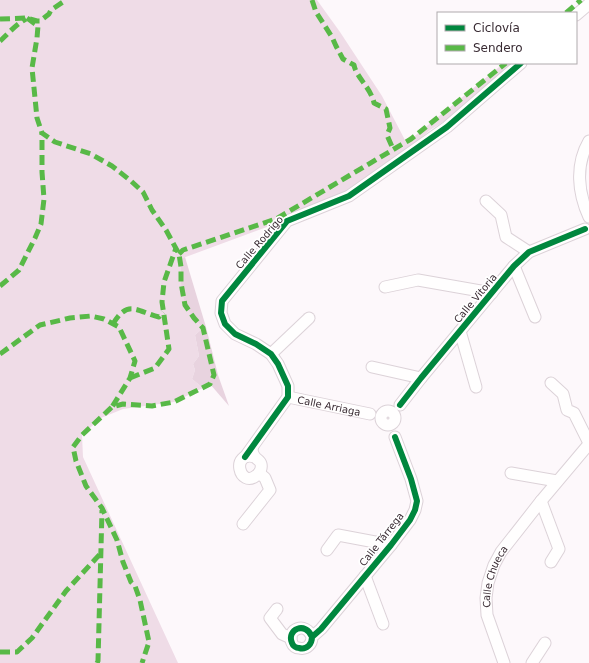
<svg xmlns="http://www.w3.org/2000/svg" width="589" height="663" viewBox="0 0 589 663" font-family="'DejaVu Sans',sans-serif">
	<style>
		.green { fill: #efdce7 }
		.forest { fill: #e8d3df }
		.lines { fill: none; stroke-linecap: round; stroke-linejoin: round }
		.minor-casing { stroke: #dcd2d8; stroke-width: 13 }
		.minor { stroke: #fffefe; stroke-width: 11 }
		.quiet { stroke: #58b947; stroke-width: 5; stroke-dasharray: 10 5; stroke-linecap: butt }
		.cycleway-casing { stroke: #fff; stroke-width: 8 }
		.cycleway { stroke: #00873e; stroke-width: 6 }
		.labels { text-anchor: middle; stroke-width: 3.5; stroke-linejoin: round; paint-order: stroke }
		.street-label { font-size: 10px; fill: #382a32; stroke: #fff }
	</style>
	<rect width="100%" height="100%" fill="#fdf8fb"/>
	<path class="green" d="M0,0H317L340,32L382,96L406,142L411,139L504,63H515L461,111L430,130L404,153L346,193L280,222L183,258L194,318L203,328L195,335L199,356L193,364L195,370L192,379L203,388L174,402L123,409L101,418L82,435L83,457L178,663H0Z"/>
	<path class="forest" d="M185,257L206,327L218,375L229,406L210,384L203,388L192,379L195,370L193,364L199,356L195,335L203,328L194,318L185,305L181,283V267L183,258Z"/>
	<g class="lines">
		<defs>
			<g id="minor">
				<path d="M576,15L589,4"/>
				<path d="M589,141C575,165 578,193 589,217"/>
				<path d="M486,201L501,215L506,237L529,252"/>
				<path d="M514,266L535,317"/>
				<path d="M385,287L418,280L492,293"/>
				<path d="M460,331L476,387"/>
				<path d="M271,354L309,318"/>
				<path d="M372,367L421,378"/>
				<path d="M551,383L563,394L567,410L574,413L589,443"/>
				<path id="s1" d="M288,397L370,414"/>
				<path d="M400,405L421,378L514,266L529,252L585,229"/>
				<circle cx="388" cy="418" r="7"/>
				<path d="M252,448C252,451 253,455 255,457C257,460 260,460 261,464C262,468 260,473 257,475C239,490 230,450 255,457"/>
				<path d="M245,457L288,397V386L278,364L271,354L256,344L235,334L225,324L221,313L222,301L287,221L349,196L447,127L521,63"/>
				<path d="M511,473L557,481"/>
				<path d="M541,501L559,549L551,562"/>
				<path d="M243,524L270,490L265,478L259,473"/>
				<path d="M327,550L338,535L391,545"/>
				<path d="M365,576L383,624"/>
				<path d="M277,609L270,618L282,634L291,638"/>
				<path d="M312,637C306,621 286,629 292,643C293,646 296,648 299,648C307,650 312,644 312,637L321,629L391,545L410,520L415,510L417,501L411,479L395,437"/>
				<path id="s2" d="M504,663L487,615L486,598L488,583L494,565L501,552L541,501L589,444"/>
				<path d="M532,663L545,643"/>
			</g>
		</defs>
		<use href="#minor" class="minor-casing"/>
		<use href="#minor" class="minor"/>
		<g class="quiet">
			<path d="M312,0L316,12L332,37L336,46L343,59L354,65C356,77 371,88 374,103L386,109L390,128L387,135L393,149"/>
			<path d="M566,13L581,0"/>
			<path d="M27,18L38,26L37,38L32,68L37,118L42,133L55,142L91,154L112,166L131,181L143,192L152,210L166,230L179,254L181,267V283L185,305L194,318L203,328L214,375L210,384L174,402L152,406L123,404L112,407L82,435L73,447L76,461L86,486L102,508L117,540L123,562L131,582L135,586L140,600L149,642L142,663"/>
			<path d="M0,19L27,18L37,21H40L49,14L51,10L66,0"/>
			<path d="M0,41C8,34 16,24 26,19"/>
			<path d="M179,254L183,250L276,219L411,139L506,63"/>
			<path d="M0,286L19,270L35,238L41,224L44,199L42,172V133"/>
			<path d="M113,324C128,299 136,311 159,317L163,312"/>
			<path d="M0,354L40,325L70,318L91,316L104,319L119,327L135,361L130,378L112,407"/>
			<path d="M130,378L155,368L169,349L162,302L164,282L176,248"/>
			<path d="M0,652H17L32,638L66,591L101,553"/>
			<path d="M97,663L98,661L102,510"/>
		</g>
		<defs>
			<g id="cycleway">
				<path d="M400,405L421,378L514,266L529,252L585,229"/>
				<path d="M245,457L288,397V386L278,364L271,354L256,344L235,334L225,324L221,313L222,301L287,221L349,196L447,127L521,63"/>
				<path d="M312,637C306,621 286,629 292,643C293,646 296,648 299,648C307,650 312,644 312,637L321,629L391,545L410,520L415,510L417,501L411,479L395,437"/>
			</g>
		</defs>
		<use href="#cycleway" class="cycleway-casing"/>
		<use href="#cycleway" class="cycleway"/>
	</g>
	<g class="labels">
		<g class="street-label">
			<text transform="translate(259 242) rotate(-49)" y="4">Calle Rodrigo</text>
			<text transform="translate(475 298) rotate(-50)" y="4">Calle Vitoria</text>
			<text dy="4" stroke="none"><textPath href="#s1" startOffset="42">Calle Arriaga</textPath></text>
			<text transform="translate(381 539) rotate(-52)" y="4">Calle Tárrega</text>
			<text dy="4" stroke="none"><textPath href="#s2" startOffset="91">Calle Chueca</textPath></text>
		</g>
	</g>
	<rect x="437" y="12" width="140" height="52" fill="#ffffff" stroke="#afaaad"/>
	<rect x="445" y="25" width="20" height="6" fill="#00873e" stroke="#afaaad"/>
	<text x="473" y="32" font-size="12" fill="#382a32">Ciclovía</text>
	<rect x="445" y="45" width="20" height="6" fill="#58b947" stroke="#afaaad"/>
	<text x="473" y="52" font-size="12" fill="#382a32">Sendero</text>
</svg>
